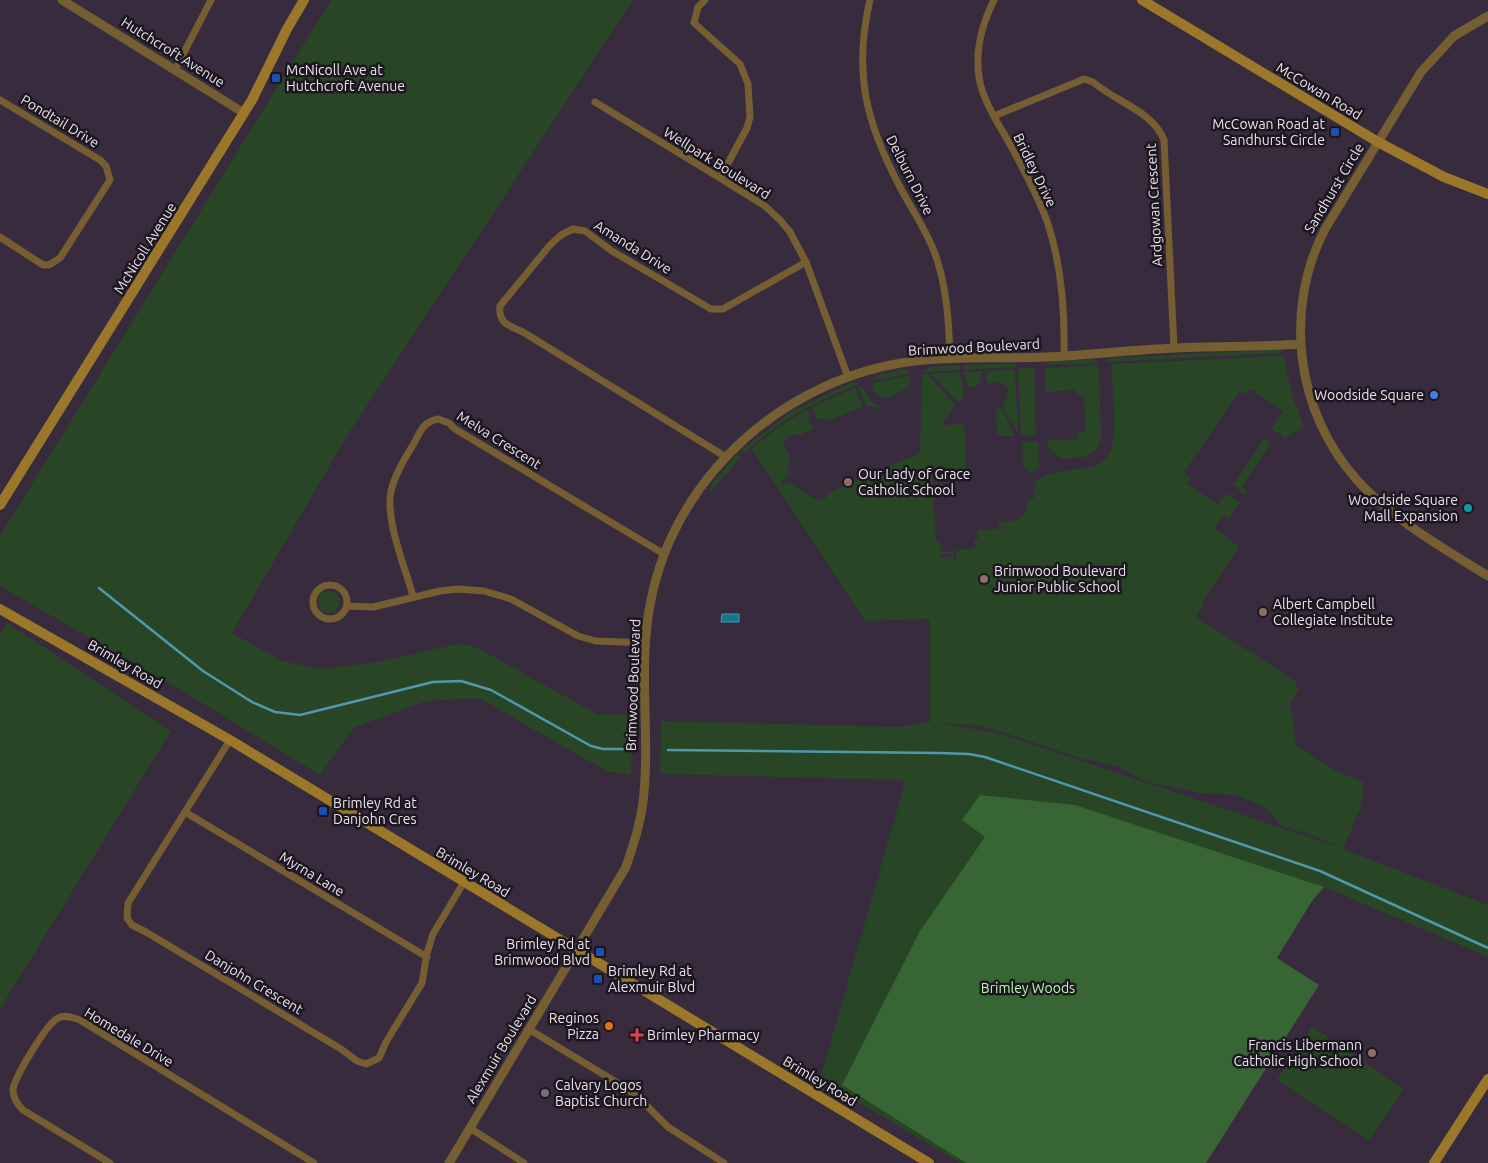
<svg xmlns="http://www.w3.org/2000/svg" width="1488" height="1163" viewBox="0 0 1488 1163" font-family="Ubuntu,sans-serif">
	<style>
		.green { fill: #284525; fill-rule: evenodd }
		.forest { fill: #386534 }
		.water { fill: #0f788f; stroke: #5198ac }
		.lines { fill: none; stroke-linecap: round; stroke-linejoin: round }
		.stream { stroke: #5198ac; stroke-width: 2.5 }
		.minor { stroke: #755e32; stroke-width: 7 }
		.tertiary { stroke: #755e32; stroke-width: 9 }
		.secondary { stroke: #9b772a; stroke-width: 10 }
		.transit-dot { fill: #1a4fb4; stroke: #1c161e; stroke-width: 2 }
		.shop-dot { fill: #3f7fe0; stroke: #1c161e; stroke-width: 2 }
		.education-dot { fill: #8d6e63; stroke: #1c161e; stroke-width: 2 }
		.culture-dot { fill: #0f9aa8; stroke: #1c161e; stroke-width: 2 }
		.food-dot { fill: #e8710a; stroke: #1c161e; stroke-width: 2 }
		.health-dot { fill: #e0444e; stroke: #1c161e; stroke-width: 2 }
		.worship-dot { fill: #6b7280; stroke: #1c161e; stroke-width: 2 }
		.labels { text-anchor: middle; stroke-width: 5; stroke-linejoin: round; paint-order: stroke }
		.street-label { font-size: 14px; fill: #eae2ee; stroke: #1c161e }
		.poi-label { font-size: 14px; fill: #eae2ee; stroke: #1c161e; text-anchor: start }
		.park-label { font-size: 14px; fill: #b5f9ae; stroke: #1c161e }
	</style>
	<rect width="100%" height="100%" fill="#382b3d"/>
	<g class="green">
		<path d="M331,0H633L347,436L232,633L282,661L320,669L372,663L462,643L478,648L597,714L634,715L631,774L608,772L479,698L426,701L353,728L320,775L194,698L0,586V536Z"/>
		<path d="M1280,349L1283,353L1105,362L1109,358Z"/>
		<path d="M1283,356L1293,398L1304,427L1283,439L1280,432L1278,434L1271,429L1283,411L1250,389L1246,395L1240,391L1184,472L1191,477L1187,484L1218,505L1226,493L1240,502L1229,519L1223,516L1215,528L1239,547L1202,603L1204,604L1196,617L1297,682L1295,685L1299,689L1289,706L1292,712L1296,745L1336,771L1363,782L1362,804L1343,849L1488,905V957L1324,887L1312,901L1212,1058L1206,1163H960L820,1079L905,782L898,780L660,774L661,721L900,727L930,722V619L865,621L752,449L776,429L807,409L810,417L808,419L815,428L800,435L792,434L784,442V447L790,455L788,469L791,475L781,480L783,485L790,482L813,498L824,500L828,493L920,453L922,374H928L954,404V407L941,425L964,424L967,473L932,476L936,541H940L941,552L954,551L955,541V552L952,554H941V557H954V560H956L957,550L975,548L974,540L978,538V530L999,529V522C1019,521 1026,520 1029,498L1034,499L1033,489L1037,485L1034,482C1049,471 1067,471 1085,468C1096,467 1104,463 1110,452C1118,436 1112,385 1111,364ZM941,723L977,725L993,729L1080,758L1117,766L1145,781L1161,785L1201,793L1236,795L1258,804L1269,811L1281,826L1316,836L1338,847L1001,734Z"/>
		<path d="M1095,359L1099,363L1047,365L1049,361Z"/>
		<path d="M1015,363V367L964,370L963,365Z"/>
		<path d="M960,365V370L922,372L929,367Z"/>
		<path d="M1099,365L1101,439C1096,459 1078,459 1060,458L1048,447L1047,440L1078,439V432H1085L1084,397L1077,396L1076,390L1046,392L1045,368Z"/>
		<path d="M1034,368L1036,435L1021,436L1018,369Z"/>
		<path d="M905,369L910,373L872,381L877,375Z"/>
		<path d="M1015,369V370L1018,433L1003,408L1009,388L1000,382L989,384L985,378L989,371Z"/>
		<path d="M982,371L980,384L973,388L968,386L964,372Z"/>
		<path d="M959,372L964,389L962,400L957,402L931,374Z"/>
		<path d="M911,375L909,387L888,398L879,397L873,390L872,383Z"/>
		<path d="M852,382L860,384C817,400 778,421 745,453L741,450L792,411Z"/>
		<path d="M862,386L871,402L882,408L867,406L858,387Z"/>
		<path d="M855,388L863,406L828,421L816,418L812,407Z"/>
		<path d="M996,408H1002L1015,436H997Z"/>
		<path d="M1264,439L1267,440L1270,445L1242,487L1248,491L1244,494L1227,481L1234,484Z"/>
		<path d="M1038,441L1039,465L1036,470L1030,472L1023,467L1022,442Z"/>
		<path d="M737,454L741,457L711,492L710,486Z"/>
		<circle cx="329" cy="602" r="11"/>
		<path d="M7,623L171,731L0,1009V634Z"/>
		<path d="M1312,1027L1404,1089L1369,1141L1277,1080Z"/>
	</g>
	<path class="forest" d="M980,795L1075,805L1324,887L1312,901L1277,958L1319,985L1206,1163H966L842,1085L920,931L985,837L962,820Z"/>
	<path class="water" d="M722,614H739V622H721Z"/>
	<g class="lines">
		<g class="stream">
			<path d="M99,588L203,671L252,702L275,712L300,715L433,682L461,681L491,690L591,746L603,749H623"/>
			<path d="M668,750L939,753L969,754L985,757L1320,871L1488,948"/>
		</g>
		<g class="minor">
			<path d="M705,0L698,7L694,23L740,64L748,84L750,117L747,128L720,178"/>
			<path d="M870,0C853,72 866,123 900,187C911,208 925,228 934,251C947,285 949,323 950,360"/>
			<path d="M994,0C982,24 975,50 979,77C982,98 996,120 1007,139C1022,166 1036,192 1047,221C1062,265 1065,310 1064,356"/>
			<path d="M175,70L211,0"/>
			<path d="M0,100L100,160L106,166L110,180L60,258L49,265H43L0,237"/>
			<path d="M595,102L720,178L765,206L780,220L790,232L806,262L848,377"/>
			<path d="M994,116L1084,79L1093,82C1114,101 1153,111 1164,140L1174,348"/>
			<path d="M726,457L523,332C509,326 498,323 500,306L550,245L561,235L573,229L585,231L612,251L711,309H723L806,262"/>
			<circle cx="330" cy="602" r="17"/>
			<path d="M413,596C405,567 385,520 391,491C395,474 404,460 413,445C420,433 422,422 438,419L449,423L455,429L664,554"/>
			<path d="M347,606L373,607L440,591L458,589L484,591L511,599L578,636L596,641L646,643"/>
			<path d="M230,740L128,903L127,918L132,925L146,932L341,1049L357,1061L366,1064L379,1058L386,1042L422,983L427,953L433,934L464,882"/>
			<path d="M185,812L427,957"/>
			<path d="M530,1030L621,1085L638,1097L668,1127L724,1163"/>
			<path d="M470,1128L524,1163"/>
			<path d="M110,1163L23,1110C17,1104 13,1098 13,1090C14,1078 47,1023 58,1018C65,1014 73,1018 80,1020L314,1163"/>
		</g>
		<g class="tertiary">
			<path d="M62,0L244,113"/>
			<path d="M1488,16L1454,36L1421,72L1325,229C1283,310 1296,412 1357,480C1393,520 1443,548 1488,576"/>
			<path d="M449,1163L626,867C633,846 640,825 643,802C651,735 637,666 651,600C676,473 789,376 915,361C958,356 1002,359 1045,357C1089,355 1132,350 1175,348C1217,346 1258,347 1300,344"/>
		</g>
		<g class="secondary">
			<path d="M1142,0L1378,142L1444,177L1488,194"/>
			<path d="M0,505L252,100L287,29L304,0"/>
			<path d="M0,609L230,740L929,1163"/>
			<path d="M1434,1163L1488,1079"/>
		</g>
	</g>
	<g class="transit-dot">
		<rect x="271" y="73" width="10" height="10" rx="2.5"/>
		<rect x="1330" y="127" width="10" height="10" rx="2.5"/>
		<rect x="318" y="806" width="10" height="10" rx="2.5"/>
		<rect x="595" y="947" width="10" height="10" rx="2.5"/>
		<rect x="593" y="974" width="10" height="10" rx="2.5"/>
	</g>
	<circle class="shop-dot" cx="1434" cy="395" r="5"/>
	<g class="education-dot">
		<circle cx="848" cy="482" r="5"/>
		<circle cx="984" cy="579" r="5"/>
		<circle cx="1263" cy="612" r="5"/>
		<circle cx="1372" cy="1053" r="5"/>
	</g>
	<circle class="culture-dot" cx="1468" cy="508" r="5"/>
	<circle class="food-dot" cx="609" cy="1026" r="5"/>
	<path class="health-dot" d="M634.5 1027.5h5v5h5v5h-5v5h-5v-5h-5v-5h5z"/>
	<circle class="worship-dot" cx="545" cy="1093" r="5"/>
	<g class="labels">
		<g class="street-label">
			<text transform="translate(173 52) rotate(32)" y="5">Hutchcroft Avenue</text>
			<text transform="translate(1319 91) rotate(31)" y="5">McCowan Road</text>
			<text transform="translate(60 121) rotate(31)" y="5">Pondtail Drive</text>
			<text transform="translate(717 163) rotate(32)" y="5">Wellpark Boulevard</text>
			<text transform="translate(1035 170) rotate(64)" y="5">Bridley Drive</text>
			<text transform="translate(910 175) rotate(63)" y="5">Delburn Drive</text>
			<text transform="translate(1334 188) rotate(-59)" y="5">Sandhurst Circle</text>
			<text transform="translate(1154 205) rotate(-93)" y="5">Ardgowan Crescent</text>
			<text transform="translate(633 247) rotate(32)" y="5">Amanda Drive</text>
			<text transform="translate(145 248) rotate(-58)" y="5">McNicoll Avenue</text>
			<text transform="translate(974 347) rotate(-3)" y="5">Brimwood Boulevard</text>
			<text transform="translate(499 440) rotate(32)" y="5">Melva Crescent</text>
			<text transform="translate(125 664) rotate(30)" y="5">Brimley Road</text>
			<text transform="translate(633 685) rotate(-88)" y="5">Brimwood Boulevard</text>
			<text transform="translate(473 872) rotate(31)" y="5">Brimley Road</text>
			<text transform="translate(312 874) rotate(31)" y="5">Myrna Lane</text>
			<text transform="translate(254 982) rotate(31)" y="5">Danjohn Crescent</text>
			<text transform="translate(129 1037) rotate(31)" y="5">Homedale Drive</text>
			<text transform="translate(501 1049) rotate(-59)" y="5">Alexmuir Boulevard</text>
			<text transform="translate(820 1081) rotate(31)" y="5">Brimley Road</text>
		</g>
		<g class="poi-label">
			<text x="286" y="75">McNicoll Ave at<tspan x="286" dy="16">Hutchcroft Avenue</tspan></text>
			<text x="1325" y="129" text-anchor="end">McCowan Road at<tspan x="1325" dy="16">Sandhurst Circle</tspan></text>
			<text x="1424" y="400" text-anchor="end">Woodside Square</text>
			<text x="858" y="479">Our Lady of Grace<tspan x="858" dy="16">Catholic School</tspan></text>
			<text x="1458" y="505" text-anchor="end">Woodside Square<tspan x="1458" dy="16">Mall Expansion</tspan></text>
			<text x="994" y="576">Brimwood Boulevard<tspan x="994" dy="16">Junior Public School</tspan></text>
			<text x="1273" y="609">Albert Campbell<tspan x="1273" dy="16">Collegiate Institute</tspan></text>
			<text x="333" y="808">Brimley Rd at<tspan x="333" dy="16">Danjohn Cres</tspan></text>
			<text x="590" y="949" text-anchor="end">Brimley Rd at<tspan x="590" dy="16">Brimwood Blvd</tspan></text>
			<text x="608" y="976">Brimley Rd at<tspan x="608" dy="16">Alexmuir Blvd</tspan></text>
			<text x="599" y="1023" text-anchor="end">Reginos<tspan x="599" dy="16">Pizza</tspan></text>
			<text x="647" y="1040">Brimley Pharmacy</text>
			<text x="1362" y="1050" text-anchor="end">Francis Libermann<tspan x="1362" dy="16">Catholic High School</tspan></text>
			<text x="555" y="1090">Calvary Logos<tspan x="555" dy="16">Baptist Church</tspan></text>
		</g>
		<g class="park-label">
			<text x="1028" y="993">Brimley Woods</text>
		</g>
	</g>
</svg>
